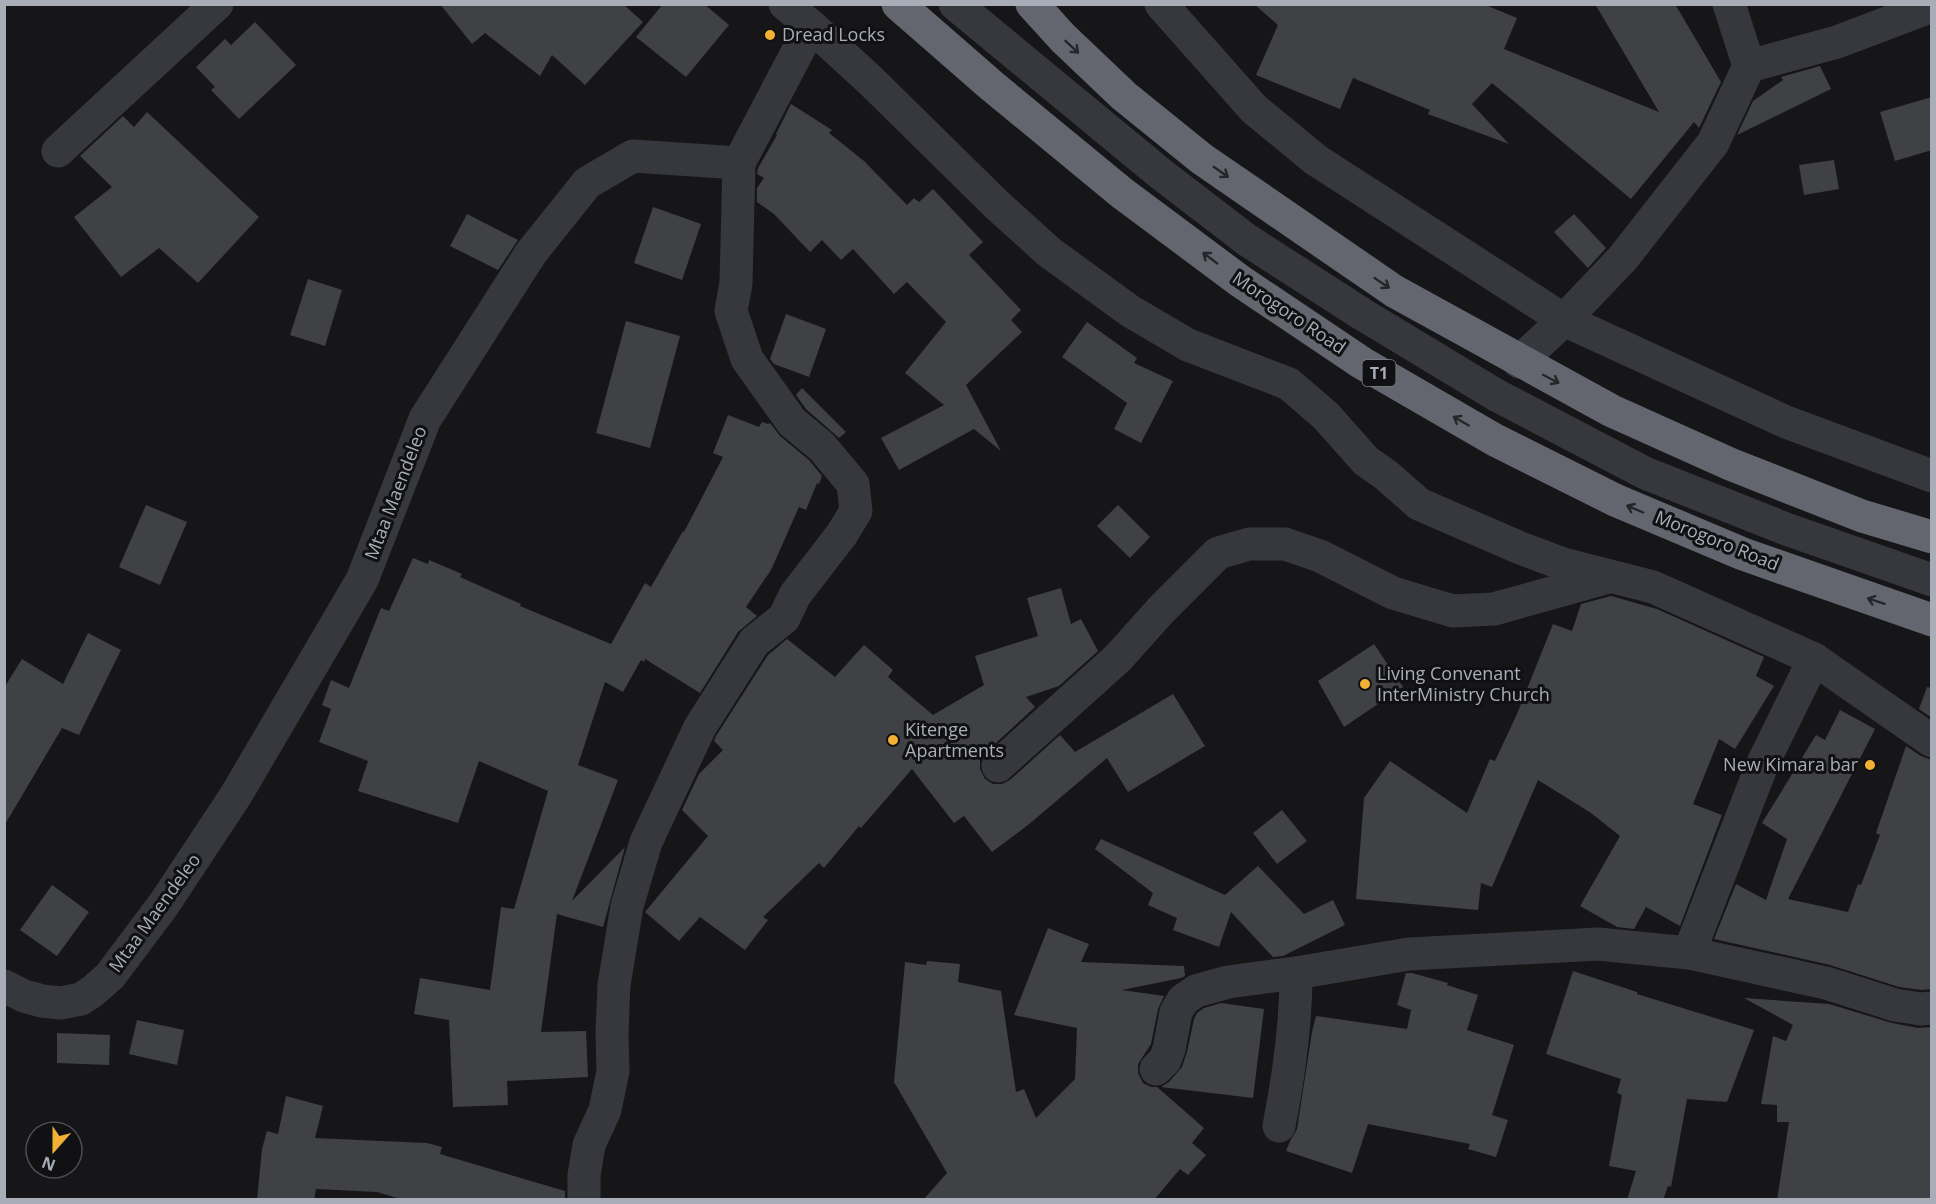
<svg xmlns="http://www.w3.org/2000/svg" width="1936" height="1204" viewBox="0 0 1936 1204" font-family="'Open Sans',sans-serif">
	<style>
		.building { fill: #404145 }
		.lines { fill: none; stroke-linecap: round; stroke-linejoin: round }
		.minor { stroke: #37383d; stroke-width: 33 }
		.highway { stroke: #63666e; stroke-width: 33 }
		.oneway { stroke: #26262a }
		.poi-dot { fill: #f2b134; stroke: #111113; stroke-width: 2 }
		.labels { text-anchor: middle; stroke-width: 6; stroke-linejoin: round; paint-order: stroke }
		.shield { fill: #111113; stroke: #7b7e86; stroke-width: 1.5 }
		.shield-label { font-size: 16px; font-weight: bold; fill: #a8adb8 }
		.poi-label { font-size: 18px; fill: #a8adb8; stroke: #111113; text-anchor: start }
		.street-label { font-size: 18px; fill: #a8adb8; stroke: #111113 }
	</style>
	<rect width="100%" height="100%" fill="#161618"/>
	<g class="building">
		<path d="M440,4H623L643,22L585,85L552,55L540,76L485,33L472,44Z"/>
		<path d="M663,4H704L729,25L686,77L636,37Z"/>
		<path d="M1254,4H1483L1517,18L1504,49L1659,112L1595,4H1675L1721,82L1699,128L1694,122L1631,199L1492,83L1472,104L1509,144L1428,114L1430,110L1353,78L1340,109L1256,75L1278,25Z"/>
		<path d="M255,22L296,65L239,119L211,90L215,87L196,67L225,39L231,45Z"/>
		<path d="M1820,66L1831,89L1737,135L1753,101L1783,80L1781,77Z"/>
		<path d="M1932,97V150L1895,161L1880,112Z"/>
		<path d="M791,104L832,130L829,133L864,161L907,205L914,198L919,202L933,189L983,242L969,255L1021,310L1011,320L1022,332L966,385L1001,451L974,429L899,470L881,438L944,405L905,373L946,322L907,282L894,294L853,249L841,260L822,240L810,252L774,214L757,202V188L764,178L757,174L758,168L777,135L776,134Z"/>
		<path d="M147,112L259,217L198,283L159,248L121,277L74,217L112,187L80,156L123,116L134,127Z"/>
		<path d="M1834,160L1839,189L1804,195L1799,165Z"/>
		<path d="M653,207L701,224L682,280L634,263Z"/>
		<path d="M467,214L518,240L498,270L450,246Z"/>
		<path d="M1574,214L1606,248L1588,268L1554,232Z"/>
		<path d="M308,279L342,290L325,346L290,335Z"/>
		<path d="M786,314L826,329L809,377L774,364L770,359Z"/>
		<path d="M626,321L680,336L650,448L596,433Z"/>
		<path d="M1087,322L1137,358L1134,363L1173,381L1141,443L1114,429L1127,403L1062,357Z"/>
		<path d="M802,388L846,432L839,438L806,409L796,395Z"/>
		<path d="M728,415L759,427L762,422L768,424L770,423L780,436L809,460L822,476L819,484L817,483L806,510L799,507L771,570L746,607L757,616L738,632L700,693L645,659L644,662L641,660L623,692L605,682L578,765L618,780L572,901L625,847L603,927L557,914L541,1032L586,1031L588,1077L507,1081L508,1105L453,1107L449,1020L414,1014L420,978L490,990L501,907L514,909L548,791L479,761L458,823L358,791L368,761L319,742L331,709L322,705L331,680L349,688L381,608L389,611L413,558L428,564L429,560L462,574L460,577L521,604L520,606L611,644L645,583L651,587L683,531L684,532L723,457L713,453Z"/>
		<path d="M146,505L187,522L160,585L119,567Z"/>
		<path d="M1118,505L1150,537L1130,558L1097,526Z"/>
		<path d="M1061,588L1071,624L1081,619L1098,651L1059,686L1026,697L1035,707L985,753L980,760V769L985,779L993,784H1002L1010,780L1060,735L1075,752L1173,694L1205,746L1128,792L1107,758L1028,825L992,852L964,816L954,823L912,769L861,828L859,826L824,868L819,863L763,917L768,920L745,950L700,917L679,941L645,912L708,836L682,810L699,774L723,750L714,741L716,736L768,655L787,639L835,677L864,645L893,670L888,677L933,715L984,685L975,656L1038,636L1027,598Z"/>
		<path d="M1611,596L1657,609L1764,657L1756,676L1774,686L1735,749L1719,739L1693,804L1722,815L1680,926L1646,907L1634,929L1617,927L1580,906L1620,836L1591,813L1538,780L1492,887L1481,883L1478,910L1356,899L1364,798L1390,761L1467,813L1490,759L1495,761L1517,714L1553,624L1572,631L1581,604Z"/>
		<path d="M88,633L121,650L79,735L62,728L4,826V688L22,659L63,684Z"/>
		<path d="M1374,644L1403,687L1344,727L1318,681Z"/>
		<path d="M1927,687L1932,688V718L1919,709Z"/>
		<path d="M1840,710L1875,729L1788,899L1848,912L1858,884L1861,885L1880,835L1876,833L1906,746L1921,756L1932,760V989L1922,990L1899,987L1830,965L1714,939L1736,884L1766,900L1787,839L1762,823L1816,735L1825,740Z"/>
		<path d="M1282,810L1307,841L1277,864L1253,833Z"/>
		<path d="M1101,839L1225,895L1258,866L1304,914L1333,900L1345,925L1283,956L1273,957L1231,912L1219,947L1173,930L1177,918L1148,905L1153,893L1095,849Z"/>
		<path d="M52,885L89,912L57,956L20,930Z"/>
		<path d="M1048,928L1089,944L1081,962L1184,966L1185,976L1181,978L1122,990L1164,996L1158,1009L1151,1044L1138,1064V1073L1143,1083L1151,1087H1157L1204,1128L1192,1143L1206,1155L1188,1175L1180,1169L1154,1200H923L947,1173L894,1082L905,962L926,965L927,961L960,964L958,982L1001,991L1016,1092L1024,1089L1036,1118L1075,1079L1077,1028L1014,1015Z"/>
		<path d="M1573,971L1637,992V994L1754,1030L1727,1102L1687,1099L1671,1187L1668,1186L1663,1200H1627L1636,1171L1609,1166L1622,1095L1617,1093L1621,1079L1546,1054Z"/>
		<path d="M1406,973H1412L1448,983L1447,985L1478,995L1467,1030L1514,1045L1492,1115L1508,1120L1496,1157L1468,1149L1470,1144L1368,1124L1352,1173L1286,1151L1290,1141L1297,1129L1312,1032L1316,1016L1407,1029L1411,1010L1397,1005Z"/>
		<path d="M1744,998L1829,1004L1892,1023L1918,1028L1932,1027V1200H1777L1789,1122H1777V1105L1761,1104L1773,1036L1786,1041L1793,1025Z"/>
		<path d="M1221,1003L1264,1009L1253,1098L1161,1087L1169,1082L1182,1067L1187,1052L1194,1019L1197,1013L1204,1008Z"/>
		<path d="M137,1020L184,1030L177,1065L129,1054Z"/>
		<path d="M57,1033L110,1035L109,1065L57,1063Z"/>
		<path d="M286,1096L323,1106L315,1138L427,1143L442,1147L440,1154L565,1191V1200H404L377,1192L316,1189L314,1200H257L262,1149L267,1131L278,1134Z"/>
	</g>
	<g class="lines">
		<g class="minor">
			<path d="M785,4L811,26L871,81L996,204L1049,252L1130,311L1188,345L1289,384L1326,416L1366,461L1386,475L1419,504L1518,547L1563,564L1653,587L1814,659L1932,741"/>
			<path d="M955,4L1161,174L1247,240L1362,314L1496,395L1645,473L1786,529L1932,580"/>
			<path d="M1161,4L1254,109L1316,160L1564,320L1786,422L1932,476"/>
			<path d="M1749,66L1837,42L1932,6"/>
			<path d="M58,151L217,4"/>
			<path d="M1519,362L1564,320L1623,258L1713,143L1749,66L1729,4"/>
			<path d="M998,766L1118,658L1161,610L1218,553L1249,544H1285L1320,556L1393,593L1453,611L1494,609L1608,577"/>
			<path d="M1689,953L1762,765L1814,659"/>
			<path d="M4,986L24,996L42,1001L61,1003L81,999L93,991L110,976L164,904L236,795L362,580L425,419L531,253L587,183L633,156L739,163L811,26"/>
			<path d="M1156,1069L1165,1060L1169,1049L1176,1012L1183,1000L1196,991L1228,982L1296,973L1409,954L1598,944L1689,953L1826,983L1895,1005L1921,1009L1932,1008"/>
			<path d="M1279,1126C1289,1075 1296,1025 1296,973"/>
			<path d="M584,1200V1175L589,1145L605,1110L613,1071L612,1033L614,985L627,906L646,842L700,727L754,642L784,618L795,595L842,534L856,511L853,484L822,447L792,422L747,359L731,311L736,283L739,163"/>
		</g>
		<g class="highway">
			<path d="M898,4L992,86L1122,193L1240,281L1362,363L1495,440L1615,500L1743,554L1932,620"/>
			<path d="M1032,4L1063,38L1124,96L1202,159L1394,291L1612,411L1730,464L1862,516L1932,537"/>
		</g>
	</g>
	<defs><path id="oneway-shaft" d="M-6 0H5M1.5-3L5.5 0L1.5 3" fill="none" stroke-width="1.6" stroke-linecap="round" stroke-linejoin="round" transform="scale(1.5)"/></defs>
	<g class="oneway">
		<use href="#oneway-shaft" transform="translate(1072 47) rotate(43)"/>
		<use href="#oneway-shaft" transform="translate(1221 172) rotate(35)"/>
		<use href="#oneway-shaft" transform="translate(1210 258) rotate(-143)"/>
		<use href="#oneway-shaft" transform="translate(1382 283) rotate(34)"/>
		<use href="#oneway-shaft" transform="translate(1551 379) rotate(28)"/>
		<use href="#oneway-shaft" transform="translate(1461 421) rotate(-150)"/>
		<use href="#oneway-shaft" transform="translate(1635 509) rotate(-157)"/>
		<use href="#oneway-shaft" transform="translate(1876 601) rotate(-162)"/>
	</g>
	<g class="poi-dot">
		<circle cx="770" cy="35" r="6"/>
		<circle cx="1365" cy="684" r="6"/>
		<circle cx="893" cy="740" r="6"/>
		<circle cx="1870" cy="765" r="6"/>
	</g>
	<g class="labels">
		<rect class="shield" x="1362.5" y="360" width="33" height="26" rx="4.5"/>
		<g class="shield-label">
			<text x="1379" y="379">T1</text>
		</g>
		<g class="poi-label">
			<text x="782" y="41">Dread Locks</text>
			<text x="1377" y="680">Living Convenant<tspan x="1377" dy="21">InterMinistry Church</tspan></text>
			<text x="905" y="736">Kitenge<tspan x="905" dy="21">Apartments</tspan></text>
			<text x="1858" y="771" text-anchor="end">New Kimara bar</text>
		</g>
		<g class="street-label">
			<text transform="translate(1289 313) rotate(34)" y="6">Morogoro Road</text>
			<text transform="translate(396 493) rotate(-69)" y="6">Mtaa Maendeleo</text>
			<text transform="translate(1717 541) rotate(22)" y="6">Morogoro Road</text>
			<text transform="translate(155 913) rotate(-54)" y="6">Mtaa Maendeleo</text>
		</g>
	</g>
	<rect width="1936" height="1204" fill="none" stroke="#a8adb8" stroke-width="12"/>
	<g transform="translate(54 1150) rotate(201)"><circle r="28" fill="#111113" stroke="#4d4f55" stroke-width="1.5"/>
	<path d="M0-4.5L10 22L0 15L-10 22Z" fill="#f2b134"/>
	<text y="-9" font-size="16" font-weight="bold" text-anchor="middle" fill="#a8adb8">N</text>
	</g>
</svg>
